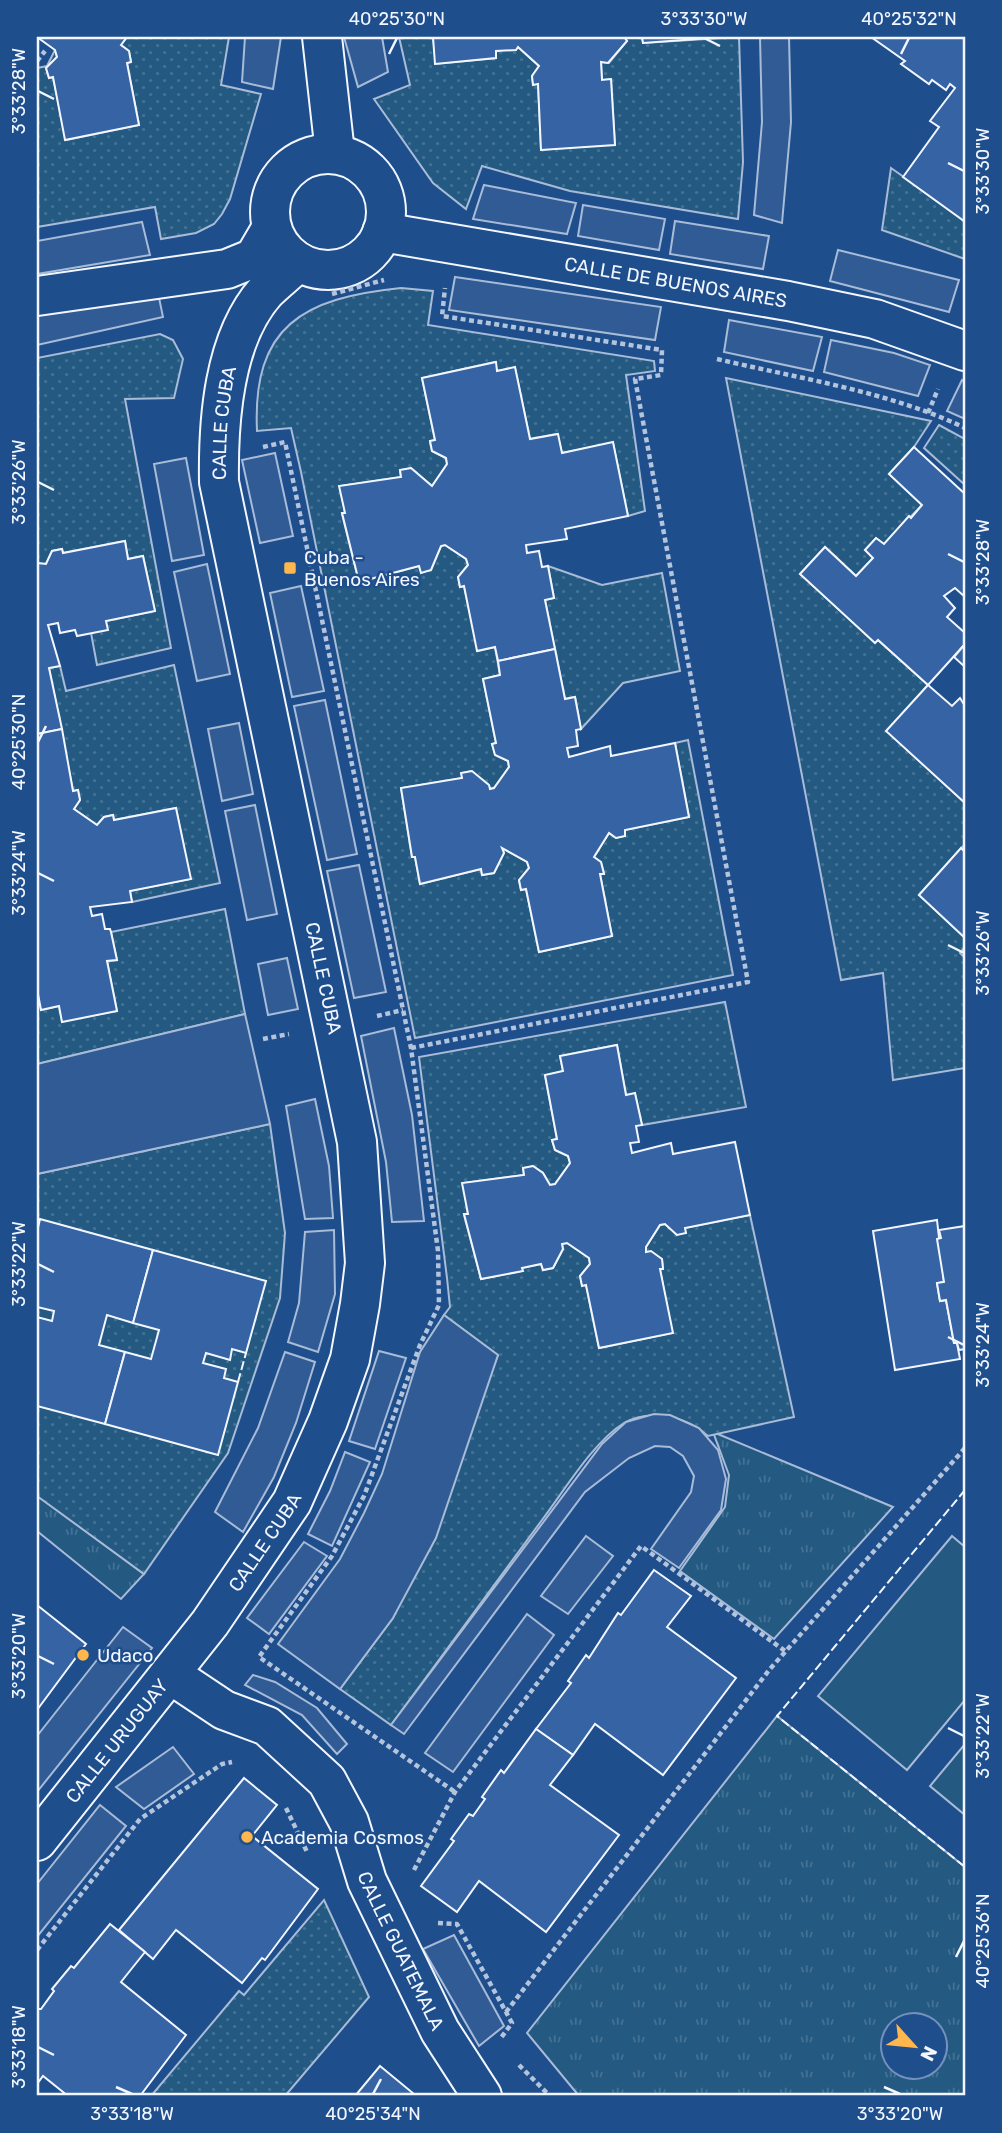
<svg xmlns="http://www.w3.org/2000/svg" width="1002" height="2133" viewBox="0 0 1002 2133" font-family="Rubik,sans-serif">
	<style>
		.grass { fill: url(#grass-tufts); stroke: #a8bbd7; stroke-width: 2; fill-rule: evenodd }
		.garden { fill: url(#garden-dots); stroke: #a8bbd7; stroke-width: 2 }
		.pitch { fill: #245a82; stroke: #a8bbd7; stroke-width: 2 }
		.parking { fill: #305b95; stroke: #a8bbd7; stroke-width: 2 }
		.building { fill: #3563a3; stroke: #f2f6ff; stroke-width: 2 }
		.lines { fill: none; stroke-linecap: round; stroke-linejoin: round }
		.minor-casing { stroke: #f2f6ff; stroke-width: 42 }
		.path { stroke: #b3c4dc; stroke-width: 4.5; stroke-dasharray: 5 3.5; stroke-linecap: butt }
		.minor { stroke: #1f4e8c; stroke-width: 38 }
		.fence { stroke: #f2f6ff; stroke-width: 2; stroke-dasharray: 9 3.5; stroke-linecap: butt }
		.ticks { fill: none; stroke: #f2f6ff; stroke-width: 2.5 }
		.poi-dot { fill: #ffb74d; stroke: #1f4e8c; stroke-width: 2.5 }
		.labels { text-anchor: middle; stroke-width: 5; stroke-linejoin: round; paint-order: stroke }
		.street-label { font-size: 19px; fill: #f2f6ff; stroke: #1f4e8c }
		.poi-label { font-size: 19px; fill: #f2f6ff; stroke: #1f4e8c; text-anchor: start }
		.neatline { fill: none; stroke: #f2f6ff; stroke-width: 2.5 }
		.ticks-label { font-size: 18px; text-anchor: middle; fill: #f2f6ff }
	</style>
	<defs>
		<pattern id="grass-tufts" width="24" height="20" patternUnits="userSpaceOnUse" patternTransform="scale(1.75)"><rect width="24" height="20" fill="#245a82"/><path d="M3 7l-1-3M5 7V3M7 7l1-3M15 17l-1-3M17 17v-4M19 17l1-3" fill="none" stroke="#447295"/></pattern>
		<pattern id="garden-dots" width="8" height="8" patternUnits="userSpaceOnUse" patternTransform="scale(1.75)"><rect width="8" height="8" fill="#245a82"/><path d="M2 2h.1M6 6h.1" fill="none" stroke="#447295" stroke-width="1.8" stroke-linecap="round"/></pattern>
	</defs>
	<rect width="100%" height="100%" fill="#1f4e8c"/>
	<g class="grass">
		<path d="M713,1432L893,1507L774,1639L680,1571L725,1507L729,1475Z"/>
		<path d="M37,1495L144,1574L121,1599L37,1531Z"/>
		<path d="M777,1716L965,1867V2095L579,2096L527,2033ZM894,2024H936V2066H894Z"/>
	</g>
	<g class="garden">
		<path d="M127,37H229L221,85L261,94L230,199L222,214L214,224L196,233L161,239L155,207L37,227V68L47,66L55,50L57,57L46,68L49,78L53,77L66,140L139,125L127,63L131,62L129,51L121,45Z"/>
		<path d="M399,37H433L436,64L496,58V51L518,47L539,66L532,76L533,84H538L541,150L615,144L611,79L602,80L601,62L609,63L627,41L624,37H642L643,43L739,37L743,162L738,219L570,191L482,166L466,209L433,183L374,99L410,85Z"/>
		<path d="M891,168L965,220V259L882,230Z"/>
		<path d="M401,288L433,291L428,325L654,361L655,371L626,375L645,511L628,516L613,443L562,453L557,434L530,439L515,368L497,371L495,362L422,378L435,440L430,441L432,451L446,458L447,464L432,486L411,468L400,470L401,477L340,486L345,513L342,514L359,582L419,566L421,572L431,570L441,546L445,545L466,559L468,565L458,577L460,587L464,586L478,651L495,647L500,675L483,679L496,743L492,744L495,754L508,761L509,767L494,788L490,789L489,785L471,771L462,773V778L401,788L412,857H415L420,884L481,869L482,875L494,873L504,853L502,848L527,862L529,868L519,881L521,890L526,889L539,952L612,936L600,874L604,873L601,862L594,857L609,833L616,838L625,836V830L689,817L675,743L688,740L733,975L415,1038L301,472L291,428L257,431C252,326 303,298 401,288Z"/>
		<path d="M160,334L173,340L183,359L174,398L125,399L171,648L97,665L91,633L106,621L155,611L143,556L128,559L125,541L63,553L62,549L52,551L46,564L37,563V358Z"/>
		<path d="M726,378L931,421L914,447L889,474L922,505L884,544L876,538L865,550L873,558L856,576L825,547L800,574L875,642L878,640L928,685L887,731L965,803V844L919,895L965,938V947L960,953L965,958V1068L893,1080L883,973L841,980Z"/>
		<path d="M939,425L965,439V485L924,448Z"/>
		<path d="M548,566L602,585L662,573L680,671L623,683L581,729L575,697L565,699L545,600L554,598Z"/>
		<path d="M174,665L220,883L132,902L130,891L190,879L176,808L114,820L113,815L104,817L97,825L74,809L80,800L78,790L73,791L49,668L60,666L66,691Z"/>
		<path d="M225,909L245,1014L37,1064V989L41,1010L59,1006L62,1021L117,1011L107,961L117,960L111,932Z"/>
		<path d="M725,1002L746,1107L642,1125L635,1094L626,1095L617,1045L560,1056L563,1071L545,1076L557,1139L552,1140L555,1150L568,1156L570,1163L555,1184L550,1185L543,1173L533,1166L523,1168L524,1175L463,1183L468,1214L464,1215L481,1279L522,1271V1268L541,1264L543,1270L553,1268L563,1249L562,1244L567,1243L589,1258L590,1264L580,1276L582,1285H586L599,1348L672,1333L660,1269L663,1268L662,1259L646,1252V1247L660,1225L665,1224L677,1235L685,1228L750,1215L794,1417L708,1436C688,1417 649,1408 624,1423C594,1441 564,1491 542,1520C492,1588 441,1657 391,1725L340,1689L393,1618L498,1355L444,1315L450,1307L447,1278L419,1057Z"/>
		<path d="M270,1124L285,1233L280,1298L228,1453L144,1574L37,1496V1174Z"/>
		<path d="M324,1900L369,1997L285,2096H151L239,1991L244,1995Z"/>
	</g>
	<g class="pitch">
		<path d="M952,1536L965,1547V1700L907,1770L818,1696Z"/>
		<path d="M965,1744V1815L930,1786Z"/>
	</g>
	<g class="parking">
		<path d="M245,37H281L273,89L242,82Z"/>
		<path d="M344,37H382L388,72L358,87Z"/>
		<path d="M760,37H789L791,122L782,223L754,215L762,122Z"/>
		<path d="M484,185L576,203L567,234L473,219Z"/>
		<path d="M583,205L665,219L659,250L578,236Z"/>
		<path d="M675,221L769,236L763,269L670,254Z"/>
		<path d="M142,222L150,255L37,274V241Z"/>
		<path d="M838,250L959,280L949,312L830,281Z"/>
		<path d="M455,277L661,307L655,340L449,310Z"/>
		<path d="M157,288L163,317L37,345V311Z"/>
		<path d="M729,320L822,337L813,371L724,352Z"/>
		<path d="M831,340L894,353L930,365L918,396L824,372Z"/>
		<path d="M962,380L965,382V419L947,411Z"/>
		<path d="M275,453L293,536L260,543L242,460Z"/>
		<path d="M186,458L204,555L172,561L154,464Z"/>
		<path d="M207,564L230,674L197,681L174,572Z"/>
		<path d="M301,586L324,691L292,697L270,593Z"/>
		<path d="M325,700L357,854L327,860L294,706Z"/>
		<path d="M239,723L253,794L222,801L208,729Z"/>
		<path d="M255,805L277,914L247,920L225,811Z"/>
		<path d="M359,865L386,992L354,998L327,871Z"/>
		<path d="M287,958L298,1009L268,1015L258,964Z"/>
		<path d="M245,1014L270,1124L37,1174V1064Z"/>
		<path d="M394,1028L412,1115L424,1221L392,1222L386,1162L361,1036Z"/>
		<path d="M315,1099L329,1166L333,1218L305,1219L286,1106Z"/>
		<path d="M334,1230L335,1294L318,1352L288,1342L299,1303L305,1232Z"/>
		<path d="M444,1315L498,1355L436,1538L393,1618L340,1689L278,1644L340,1559L364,1513L382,1474L420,1352Z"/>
		<path d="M379,1351L406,1358L375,1449L349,1441Z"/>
		<path d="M285,1352L315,1362L296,1423L274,1477L243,1532L215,1512L258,1428Z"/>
		<path d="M654,1414L670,1415L699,1428L718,1450L726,1479L721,1510L679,1568L651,1549L691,1492L694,1476L683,1456L670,1447L655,1446L629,1458L585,1492L404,1734L391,1725L602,1444L626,1422Z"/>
		<path d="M345,1452L370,1462L332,1546L308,1534L330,1491Z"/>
		<path d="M586,1536L613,1556L568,1614L541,1596Z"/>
		<path d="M304,1542L327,1556L269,1634L247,1618Z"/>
		<path d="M527,1614L554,1635L453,1772L425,1753Z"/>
		<path d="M123,1627L152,1648L37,1792V1736Z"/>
		<path d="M253,1675L275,1682L317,1708L347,1744L337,1754L302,1715L245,1685Z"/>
		<path d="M173,1747L194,1774L144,1809L116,1787Z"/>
		<path d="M100,1805L126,1826L37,1937V1884Z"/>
		<path d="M454,1935L504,2026L479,2046L423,1949Z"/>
	</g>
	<g class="building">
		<path d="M37,37H127L121,45L129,51L131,62L127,63L139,125L65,140L53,77L49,78L46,68L57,57L55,50Z"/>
		<path d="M433,37H624L627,41L608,63L601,62L602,80L611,79L615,145L541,150L538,84L533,85L532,76L539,66L518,47L516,50L496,51V58L435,64Z"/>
		<path d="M642,37H710V38L643,43Z"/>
		<path d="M871,37H965L964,221L903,177L939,127L930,121L955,88L950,84L946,90L932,80L929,84L901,64L905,61Z"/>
		<path d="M496,362L497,371L515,367L530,439L558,434L562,453L613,442L628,516L565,529L567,539L526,545L527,553L539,551L542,567L548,566L554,598L545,600L555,649L498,661L495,647L477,651L464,586L460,587L458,577L468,565L466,559L445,545L441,546L431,570L421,573L419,566L359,582L342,513H345L339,486L401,477L400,470L411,468L432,486L447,464L446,458L432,451L430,441L435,440L422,378Z"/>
		<path d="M914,447L965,494V597L955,588L944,596L955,608L947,617L965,633V644L928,685L878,640L875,643L800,574L825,547L856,576L873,558L865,550L876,538L884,544L909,516L911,518L922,505L889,474Z"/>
		<path d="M125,541L128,559L143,556L155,611L106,621L108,630L77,636L75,630L60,633L58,623L48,625L60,666L49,668L62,729L37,734V563L46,564L52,551L62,549L63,553Z"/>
		<path d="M965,644V667L954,657Z"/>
		<path d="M555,649L565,699L575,697L581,729L576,730L578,746L567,748L569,757L610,746L611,756L675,743L689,817L625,830V836L616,838L609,833L594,857L601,862L604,874H600L612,936L539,952L526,889L521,890L519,880L529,868L527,862L502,848L504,853L494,873L482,875L481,869L420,884L415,857H412L401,788L462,778L461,773L472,771L489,785L490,789L494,788L509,767L508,761L495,755L492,744L496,743L483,679L500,675L498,661Z"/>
		<path d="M928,685L952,706L960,698L965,706V803L886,731Z"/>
		<path d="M62,729L73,791L78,790L80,800L74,809L97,825L104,817L113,815L114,820L176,808L191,879L130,891L132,902L90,907L92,916L102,914L105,929H110L111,932L117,960L107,961L117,1011L62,1022L59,1006L41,1010L37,989V734Z"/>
		<path d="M961,848L965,852V938L919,895Z"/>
		<path d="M617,1045L626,1095L635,1093L642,1125L636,1126L639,1142L630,1143L632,1153L671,1143L673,1154L735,1142L750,1215L685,1228L686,1233L677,1235L665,1224L660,1225L646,1247V1252L651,1251L662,1259L663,1269H660L673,1333L599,1348L586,1285L582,1286L580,1276L590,1264L589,1258L567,1243L562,1244L563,1249L553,1268L543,1270L541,1264L522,1268L523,1271L481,1279L464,1214H468L462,1183L524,1175L523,1168L533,1166L543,1173L550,1185L555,1184L570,1163L568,1156L555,1150L552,1140L557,1139L545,1075L563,1071L560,1056Z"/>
		<path d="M40,1219L153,1250L133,1323L107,1315L99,1345L125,1352L105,1424L37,1406V1317L52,1321L54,1311L37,1307V1232Z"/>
		<path d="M937,1220L944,1282L937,1283L940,1301L946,1300L954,1343H957L960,1359L895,1370L873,1231Z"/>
		<path d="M965,1226V1349L959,1350L957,1343H954L946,1300L940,1301L937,1283L944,1282L937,1239L941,1238L939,1230Z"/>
		<path d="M153,1250L266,1281L246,1353L232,1349L230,1360L206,1353L203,1363L226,1369L224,1378L238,1382L218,1455L105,1424L125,1352L151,1359L159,1330L133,1323Z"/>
		<path d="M654,1570L691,1596L667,1627L736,1678L663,1775L595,1724L573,1755L536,1729L571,1683L568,1681L586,1655L589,1658L618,1613L621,1615Z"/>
		<path d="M37,1605L86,1644L37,1710Z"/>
		<path d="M536,1729L573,1755L550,1785L619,1835L546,1932L479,1881L457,1912L421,1886L454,1841L451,1839L469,1814L473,1816L485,1799L482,1797L501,1770L504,1773Z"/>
		<path d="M244,1778L277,1805L252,1836L318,1889L265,1960L262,1958L242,1983L176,1930L153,1959L119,1930Z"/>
		<path d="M110,1924L145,1952L121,1982L186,2035L140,2096H68L43,2076L37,2084V2009H41L54,1991L52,1989L71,1966L74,1968Z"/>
		<path d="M380,2066L414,2094L412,2096H355Z"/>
	</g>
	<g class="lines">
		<defs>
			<g id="minor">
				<path d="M322,37L335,153"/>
				<circle cx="328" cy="212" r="58"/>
				<path id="s1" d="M382,232L788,301L875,319L965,351"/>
				<path d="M37,296L227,269L254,258L271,229"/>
				<path id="s2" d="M170,1674L224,1710L267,1726L327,1781L349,1822L367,1881L440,2031L482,2096"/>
				<path id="s3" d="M37,1841L210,1623L292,1502L328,1421L350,1359L360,1304L365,1263L357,1142L219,482C218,422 223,339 266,291C276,281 288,272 298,262"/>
			</g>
		</defs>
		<use href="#minor" class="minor-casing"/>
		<g class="path">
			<path d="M37,61L45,51"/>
			<path d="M332,294L384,280"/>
			<path d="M717,359C797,378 891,392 965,428"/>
			<path d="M928,413L938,389"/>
			<path d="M263,447L285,442L411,1048L438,1251L439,1305L420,1345L364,1496L332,1556L259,1657L455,1792"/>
			<path d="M377,1016L403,1010"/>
			<path d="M263,1039L289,1034"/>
			<path d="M411,1048L748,982L635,379L661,375L662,350L442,316L445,288"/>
			<path d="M286,1808L308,1854"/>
			<path d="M414,1870L455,1792L641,1546L785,1651"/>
			<path d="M438,1923L457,1924L506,2012L512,2023L500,2039"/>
			<path d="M37,1950L140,1819L222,1764L232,1762"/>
			<path d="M506,2012L770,1669L965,1448"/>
			<path d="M519,2065L550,2096"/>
		</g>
		<use href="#minor" class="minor"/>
		<g class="fence">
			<path d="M238,1382L246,1353"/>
			<path d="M965,1490L777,1716L965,1867"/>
		</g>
	</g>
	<path class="ticks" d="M704,38L720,46M389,54L397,38M901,54L909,38M38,91L54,99M948,163L964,171M38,482L54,490M948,554L964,562M38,742L46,726M38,873L54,881M948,945L964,953M38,1264L54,1272M948,1337L964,1345M38,1656L54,1664M948,1728L964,1736M956,1957L964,1941M38,2047L54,2055M116,2087L132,2094M884,2087L900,2094M373,2094L381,2079"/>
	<g class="poi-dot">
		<rect x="283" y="561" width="14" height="14" rx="3.5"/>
		<circle cx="83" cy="1655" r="7"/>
		<circle cx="247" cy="1837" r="7"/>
	</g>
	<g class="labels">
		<g class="street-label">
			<text dy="7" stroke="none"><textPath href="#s1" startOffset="298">CALLE DE BUENOS AIRES</textPath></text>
			<text dy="7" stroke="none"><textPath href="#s3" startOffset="1531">CALLE CUBA</textPath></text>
			<text transform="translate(324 978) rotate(78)" y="7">CALLE CUBA</text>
			<text dy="7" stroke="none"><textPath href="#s3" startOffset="376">CALLE CUBA</textPath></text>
			<text dy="7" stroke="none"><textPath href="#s3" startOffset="128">CALLE URUGUAY</textPath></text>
			<text dy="7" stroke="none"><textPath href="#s2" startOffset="378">CALLE GUATEMALA</textPath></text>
		</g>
		<g class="poi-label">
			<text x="304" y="564">Cuba -<tspan x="304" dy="22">Buenos Aires</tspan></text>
			<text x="97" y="1662">Udaco</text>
			<text x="261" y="1844">Academia Cosmos</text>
		</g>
	</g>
	<rect width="1002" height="2133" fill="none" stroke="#1f4e8c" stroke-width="77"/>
	<g transform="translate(914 2046) rotate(117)"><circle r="33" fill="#1f4e8c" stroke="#7391ba" stroke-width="2"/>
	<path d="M0-5L12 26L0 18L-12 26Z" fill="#ffb74d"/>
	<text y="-10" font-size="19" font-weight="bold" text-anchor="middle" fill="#f2f6ff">N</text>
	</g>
	<rect x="38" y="38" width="926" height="2056" class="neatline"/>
	<g class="ticks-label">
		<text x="397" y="25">40°25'30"N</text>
		<text x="704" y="25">3°33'30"W</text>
		<text x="909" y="25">40°25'32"N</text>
		<text transform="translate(19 91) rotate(-90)" y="6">3°33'28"W</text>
		<text transform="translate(983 171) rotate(-90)" y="6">3°33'30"W</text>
		<text transform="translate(19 482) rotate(-90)" y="6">3°33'26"W</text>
		<text transform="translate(983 562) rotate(-90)" y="6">3°33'28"W</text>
		<text transform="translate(19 742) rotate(-90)" y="6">40°25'30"N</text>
		<text transform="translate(19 873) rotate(-90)" y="6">3°33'24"W</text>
		<text transform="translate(983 953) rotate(-90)" y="6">3°33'26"W</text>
		<text transform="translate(19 1264) rotate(-90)" y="6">3°33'22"W</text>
		<text transform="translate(983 1345) rotate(-90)" y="6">3°33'24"W</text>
		<text transform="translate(19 1656) rotate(-90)" y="6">3°33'20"W</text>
		<text transform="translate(983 1736) rotate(-90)" y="6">3°33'22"W</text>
		<text transform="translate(983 1941) rotate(-90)" y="6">40°25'36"N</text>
		<text transform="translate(19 2047) rotate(-90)" y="6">3°33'18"W</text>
		<text x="132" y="2120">3°33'18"W</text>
		<text x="373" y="2120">40°25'34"N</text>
		<text x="900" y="2120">3°33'20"W</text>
	</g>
</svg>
